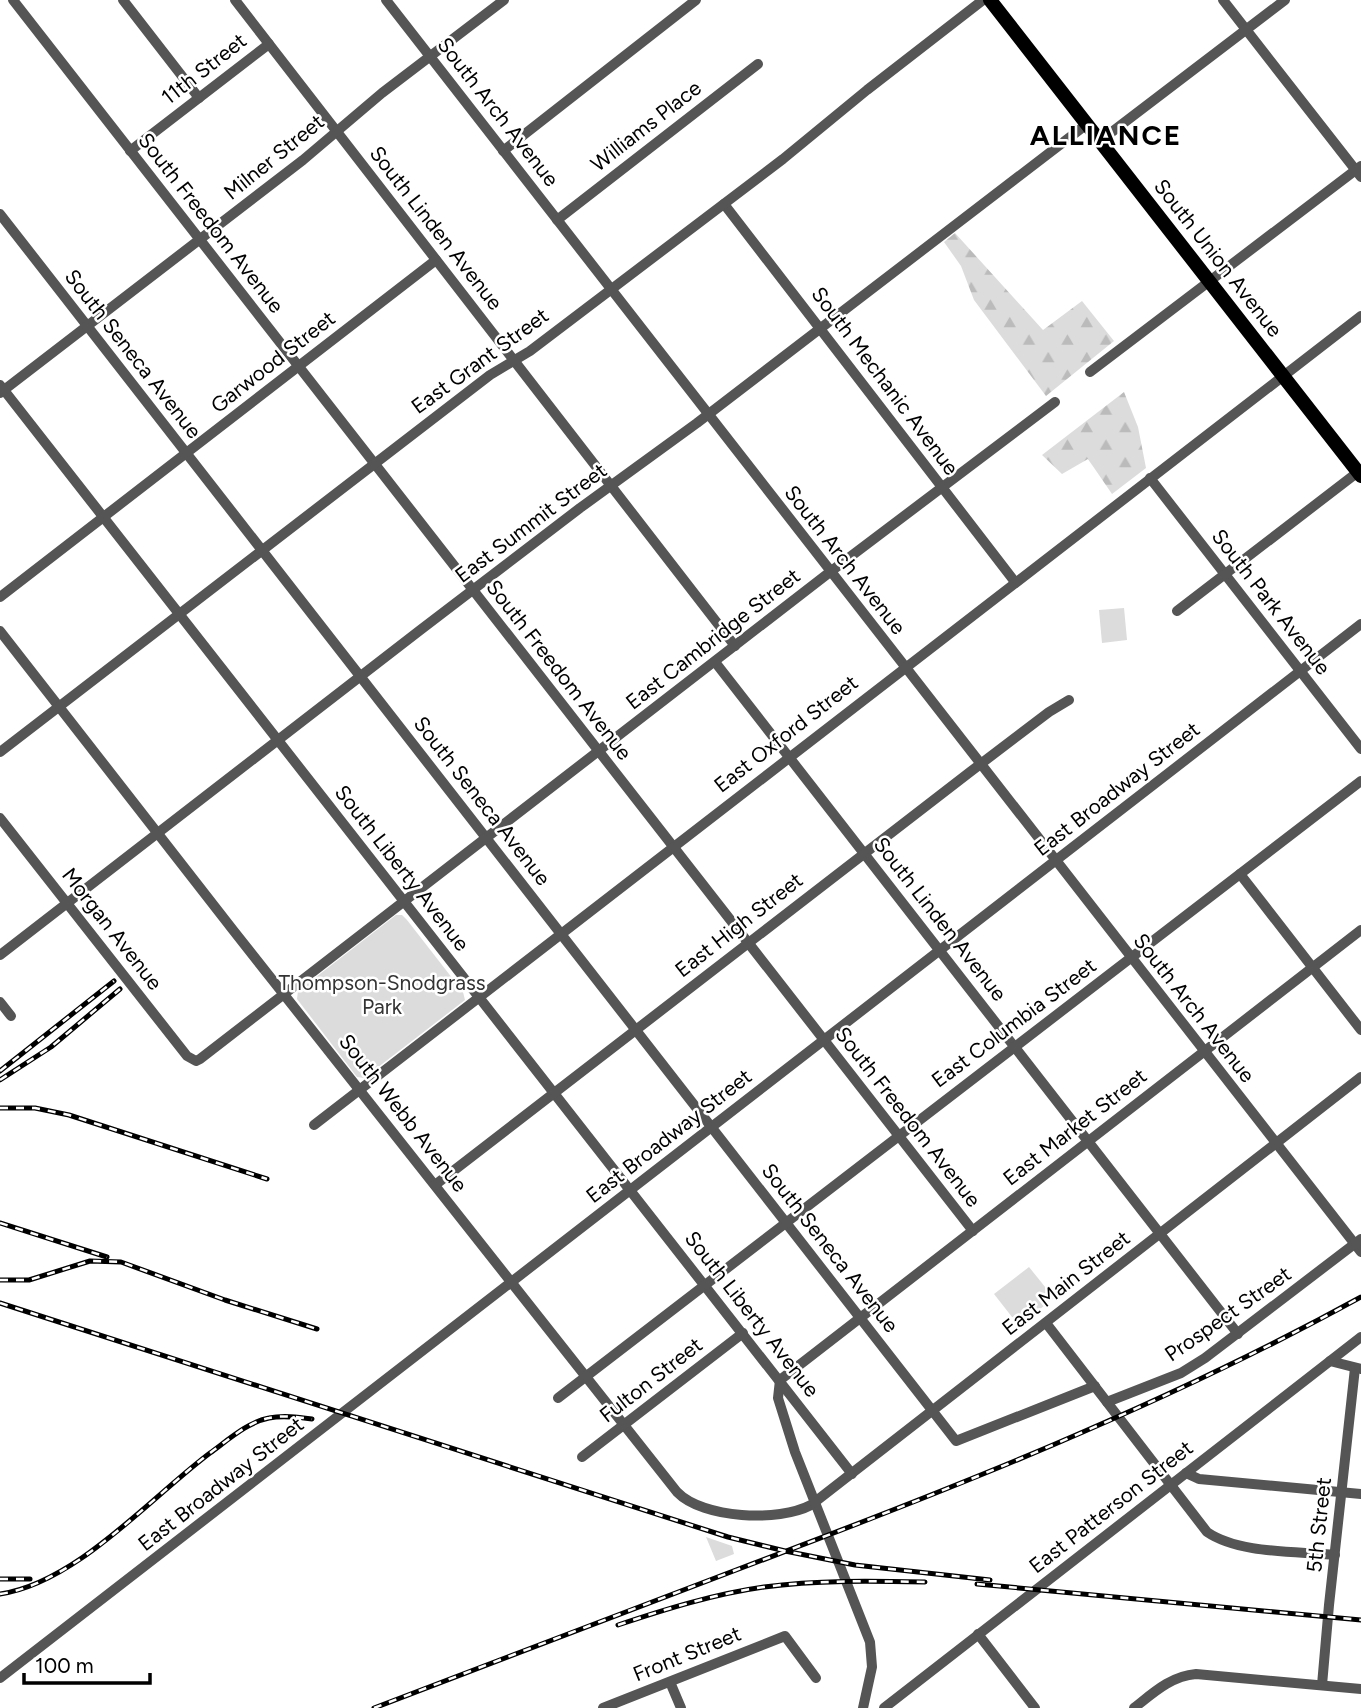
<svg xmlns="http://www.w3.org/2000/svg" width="1361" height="1708" viewBox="0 0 1361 1708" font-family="Figtree,sans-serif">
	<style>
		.green { fill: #dcdcdc }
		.forest { fill: url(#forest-firs) }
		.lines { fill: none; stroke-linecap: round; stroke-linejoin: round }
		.minor { stroke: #555; stroke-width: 10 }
		.major { stroke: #000; stroke-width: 14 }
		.rail-casing { stroke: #000; stroke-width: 5 }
		.rail { stroke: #fff; stroke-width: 2.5; stroke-dasharray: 8; stroke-linecap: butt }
		.labels { text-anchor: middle; stroke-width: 5; stroke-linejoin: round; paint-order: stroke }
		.street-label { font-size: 21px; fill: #000; stroke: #fff }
		.park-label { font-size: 21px; fill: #333; stroke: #fff }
		.district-label { font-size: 28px; font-weight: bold; letter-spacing: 2px; fill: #000; stroke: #fff }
	</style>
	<defs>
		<pattern id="forest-firs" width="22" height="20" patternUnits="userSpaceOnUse" patternTransform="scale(1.75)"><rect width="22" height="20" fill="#dcdcdc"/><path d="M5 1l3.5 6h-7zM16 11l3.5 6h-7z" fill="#bbb"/></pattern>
	</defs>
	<rect width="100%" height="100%" fill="#fff"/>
	<g class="green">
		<path d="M1124,608L1127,640L1102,643L1099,610Z"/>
		<path d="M396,915H402L407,920L463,992L465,1000L364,1078L357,1077L297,999L298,991Z"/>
		<path d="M1029,1267L1054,1298L1025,1321L1012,1317L994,1294Z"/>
		<path d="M706,1537L732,1546L734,1554L716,1561Z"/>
	</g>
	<g class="forest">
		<path d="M955,233L1043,330L1082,301L1114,341L1046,396L974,300L961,266L944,242Z"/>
		<path d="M1124,392L1138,427L1146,468L1112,494L1088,459L1062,474L1042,455Z"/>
	</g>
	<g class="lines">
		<g class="minor">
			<path d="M13,0L973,1231"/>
			<path d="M123,0L199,98"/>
			<path d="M235,0L735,646"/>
			<path d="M386,0L1361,1252"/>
			<path d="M1223,0L1361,177"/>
			<path d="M1100,141L1285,0"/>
			<path d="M130,151L269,44"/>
			<path d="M503,151L696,0"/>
			<path d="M724,204L1015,582"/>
			<path d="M0,214L956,1441L1095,1386"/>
			<path d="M557,220L758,64"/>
			<path d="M1090,372L1361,166"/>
			<path d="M0,385L852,1474"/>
			<path d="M0,393L303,160L382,93L504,0"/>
			<path d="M1150,478L1361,749"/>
			<path d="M0,597L436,260"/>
			<path d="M1177,611L1358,472"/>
			<path d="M0,631L233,930L677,1492C703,1519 779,1522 811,1505L1361,1077"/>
			<path d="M715,662L1238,1334"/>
			<path d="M0,752L490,375L530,351L783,159L867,90L983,0"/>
			<path d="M0,818L187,1056L196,1061L200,1059L830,572L1055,402"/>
			<path d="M1240,874L1361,1030"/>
			<path d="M0,955L419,631L580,508L697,423L1087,124"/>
			<path d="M0,1002L11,1016"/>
			<path d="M314,1125L1361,316"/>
			<path d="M435,1185L970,772L1049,712L1069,700"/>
			<path d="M1046,1323L1207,1532C1239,1554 1297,1551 1335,1555"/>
			<path d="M1330,1361L1361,1369"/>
			<path d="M780,1380L1361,930"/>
			<path d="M780,1380L778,1398L795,1452L870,1642L872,1667L863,1708"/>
			<path d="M558,1398L1361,781"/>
			<path d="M1107,1402L1181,1373L1205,1358L1361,1239"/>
			<path d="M582,1457L743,1333"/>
			<path d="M1186,1473L1199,1479L1361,1494"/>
			<path d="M978,1634L1035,1708"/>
			<path d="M0,1678L1361,624"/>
			<path d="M670,1682L681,1708"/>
			<path d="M1322,1685L1329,1605L1355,1368"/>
			<path d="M603,1708L785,1636L816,1678"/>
			<path d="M884,1708L1361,1337"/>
			<path d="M1134,1708C1153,1693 1171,1676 1196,1674L1361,1689"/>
		</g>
		<path class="major" d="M990,0L1361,476"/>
		<defs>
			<g id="rail">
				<path d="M0,1071L114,981"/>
				<path d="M0,1080L51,1047L120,989"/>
				<path d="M0,1108H35L69,1115L267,1179"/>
				<path d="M0,1223L107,1257"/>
				<path d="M0,1280H29L90,1261L121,1262L225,1300L317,1329"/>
				<path d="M0,1303L728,1537L785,1551L855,1565L990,1580"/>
				<path d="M0,1579H30"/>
				<path d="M977,1584L1361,1620"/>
				<path d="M0,1594C76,1583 150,1498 210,1453C228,1440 248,1422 269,1418C283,1415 298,1417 312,1419"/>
				<path d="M618,1625C666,1609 714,1594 764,1587C817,1580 871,1581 925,1582"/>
				<path d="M374,1708C494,1662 615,1616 736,1570C949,1490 1161,1407 1361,1297"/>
			</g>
		</defs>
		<use href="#rail" class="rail-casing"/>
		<use href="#rail" class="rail"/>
	</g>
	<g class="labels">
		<g class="street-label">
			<text transform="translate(204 69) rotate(-38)" y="7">11th Street</text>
			<text transform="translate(498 112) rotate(52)" y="7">South Arch Avenue</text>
			<text transform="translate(646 126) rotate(-38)" y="7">Williams Place</text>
			<text transform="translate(274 157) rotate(-39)" y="7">Milner Street</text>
			<text transform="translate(211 223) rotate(52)" y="7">South Freedom Avenue</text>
			<text transform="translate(436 228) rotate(52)" y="7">South Linden Avenue</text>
			<text transform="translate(1218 258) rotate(52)" y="7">South Union Avenue</text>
			<text transform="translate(133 354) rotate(52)" y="7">South Seneca Avenue</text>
			<text transform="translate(480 361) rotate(-36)" y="7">East Grant Street</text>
			<text transform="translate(273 362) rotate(-38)" y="7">Garwood Street</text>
			<text transform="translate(885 381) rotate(53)" y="7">South Mechanic Avenue</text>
			<text transform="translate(531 523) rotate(-37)" y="7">East Summit Street</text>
			<text transform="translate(845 560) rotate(52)" y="7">South Arch Avenue</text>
			<text transform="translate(1271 602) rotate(52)" y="7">South Park Avenue</text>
			<text transform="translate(713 639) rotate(-38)" y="7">East Cambridge Street</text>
			<text transform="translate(559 670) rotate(52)" y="7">South Freedom Avenue</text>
			<text transform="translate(786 734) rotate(-38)" y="7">East Oxford Street</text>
			<text transform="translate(1117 789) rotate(-38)" y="7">East Broadway Street</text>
			<text transform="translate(482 801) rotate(52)" y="7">South Seneca Avenue</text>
			<text transform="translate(402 868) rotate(52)" y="7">South Liberty Avenue</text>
			<text transform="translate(940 919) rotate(52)" y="7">South Linden Avenue</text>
			<text transform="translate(739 925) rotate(-38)" y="7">East High Street</text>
			<text transform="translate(112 929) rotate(52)" y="7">Morgan Avenue</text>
			<text transform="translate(1194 1008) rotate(52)" y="7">South Arch Avenue</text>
			<text transform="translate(1014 1023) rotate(-37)" y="7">East Columbia Street</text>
			<text transform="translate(403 1113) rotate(52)" y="7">South Webb Avenue</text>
			<text transform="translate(908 1117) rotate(52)" y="7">South Freedom Avenue</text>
			<text transform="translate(1075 1127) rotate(-38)" y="7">East Market Street</text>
			<text transform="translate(669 1136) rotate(-38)" y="7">East Broadway Street</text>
			<text transform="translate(830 1248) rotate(52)" y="7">South Seneca Avenue</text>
			<text transform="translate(1066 1283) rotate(-38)" y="7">East Main Street</text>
			<text transform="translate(752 1314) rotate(52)" y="7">South Liberty Avenue</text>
			<text transform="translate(1228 1314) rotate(-35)" y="7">Prospect Street</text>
			<text transform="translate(651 1380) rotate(-38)" y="7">Fulton Street</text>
			<text transform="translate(221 1484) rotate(-38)" y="7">East Broadway Street</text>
			<text transform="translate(1111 1507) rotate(-38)" y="7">East Patterson Street</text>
			<text transform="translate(1319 1525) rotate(-84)" y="7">5th Street</text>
			<text transform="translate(687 1654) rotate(-22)" y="7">Front Street</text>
		</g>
		<g class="park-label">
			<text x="382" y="990">Thompson-Snodgrass<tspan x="382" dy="24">Park</tspan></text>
		</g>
		<g class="district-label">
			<text x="1106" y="145">ALLIANCE</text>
		</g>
	</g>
	<path d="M24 1673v10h126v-10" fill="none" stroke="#000000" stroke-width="3.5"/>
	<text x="35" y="1673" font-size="21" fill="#000000" stroke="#ffffff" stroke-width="5" paint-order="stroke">100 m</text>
</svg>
